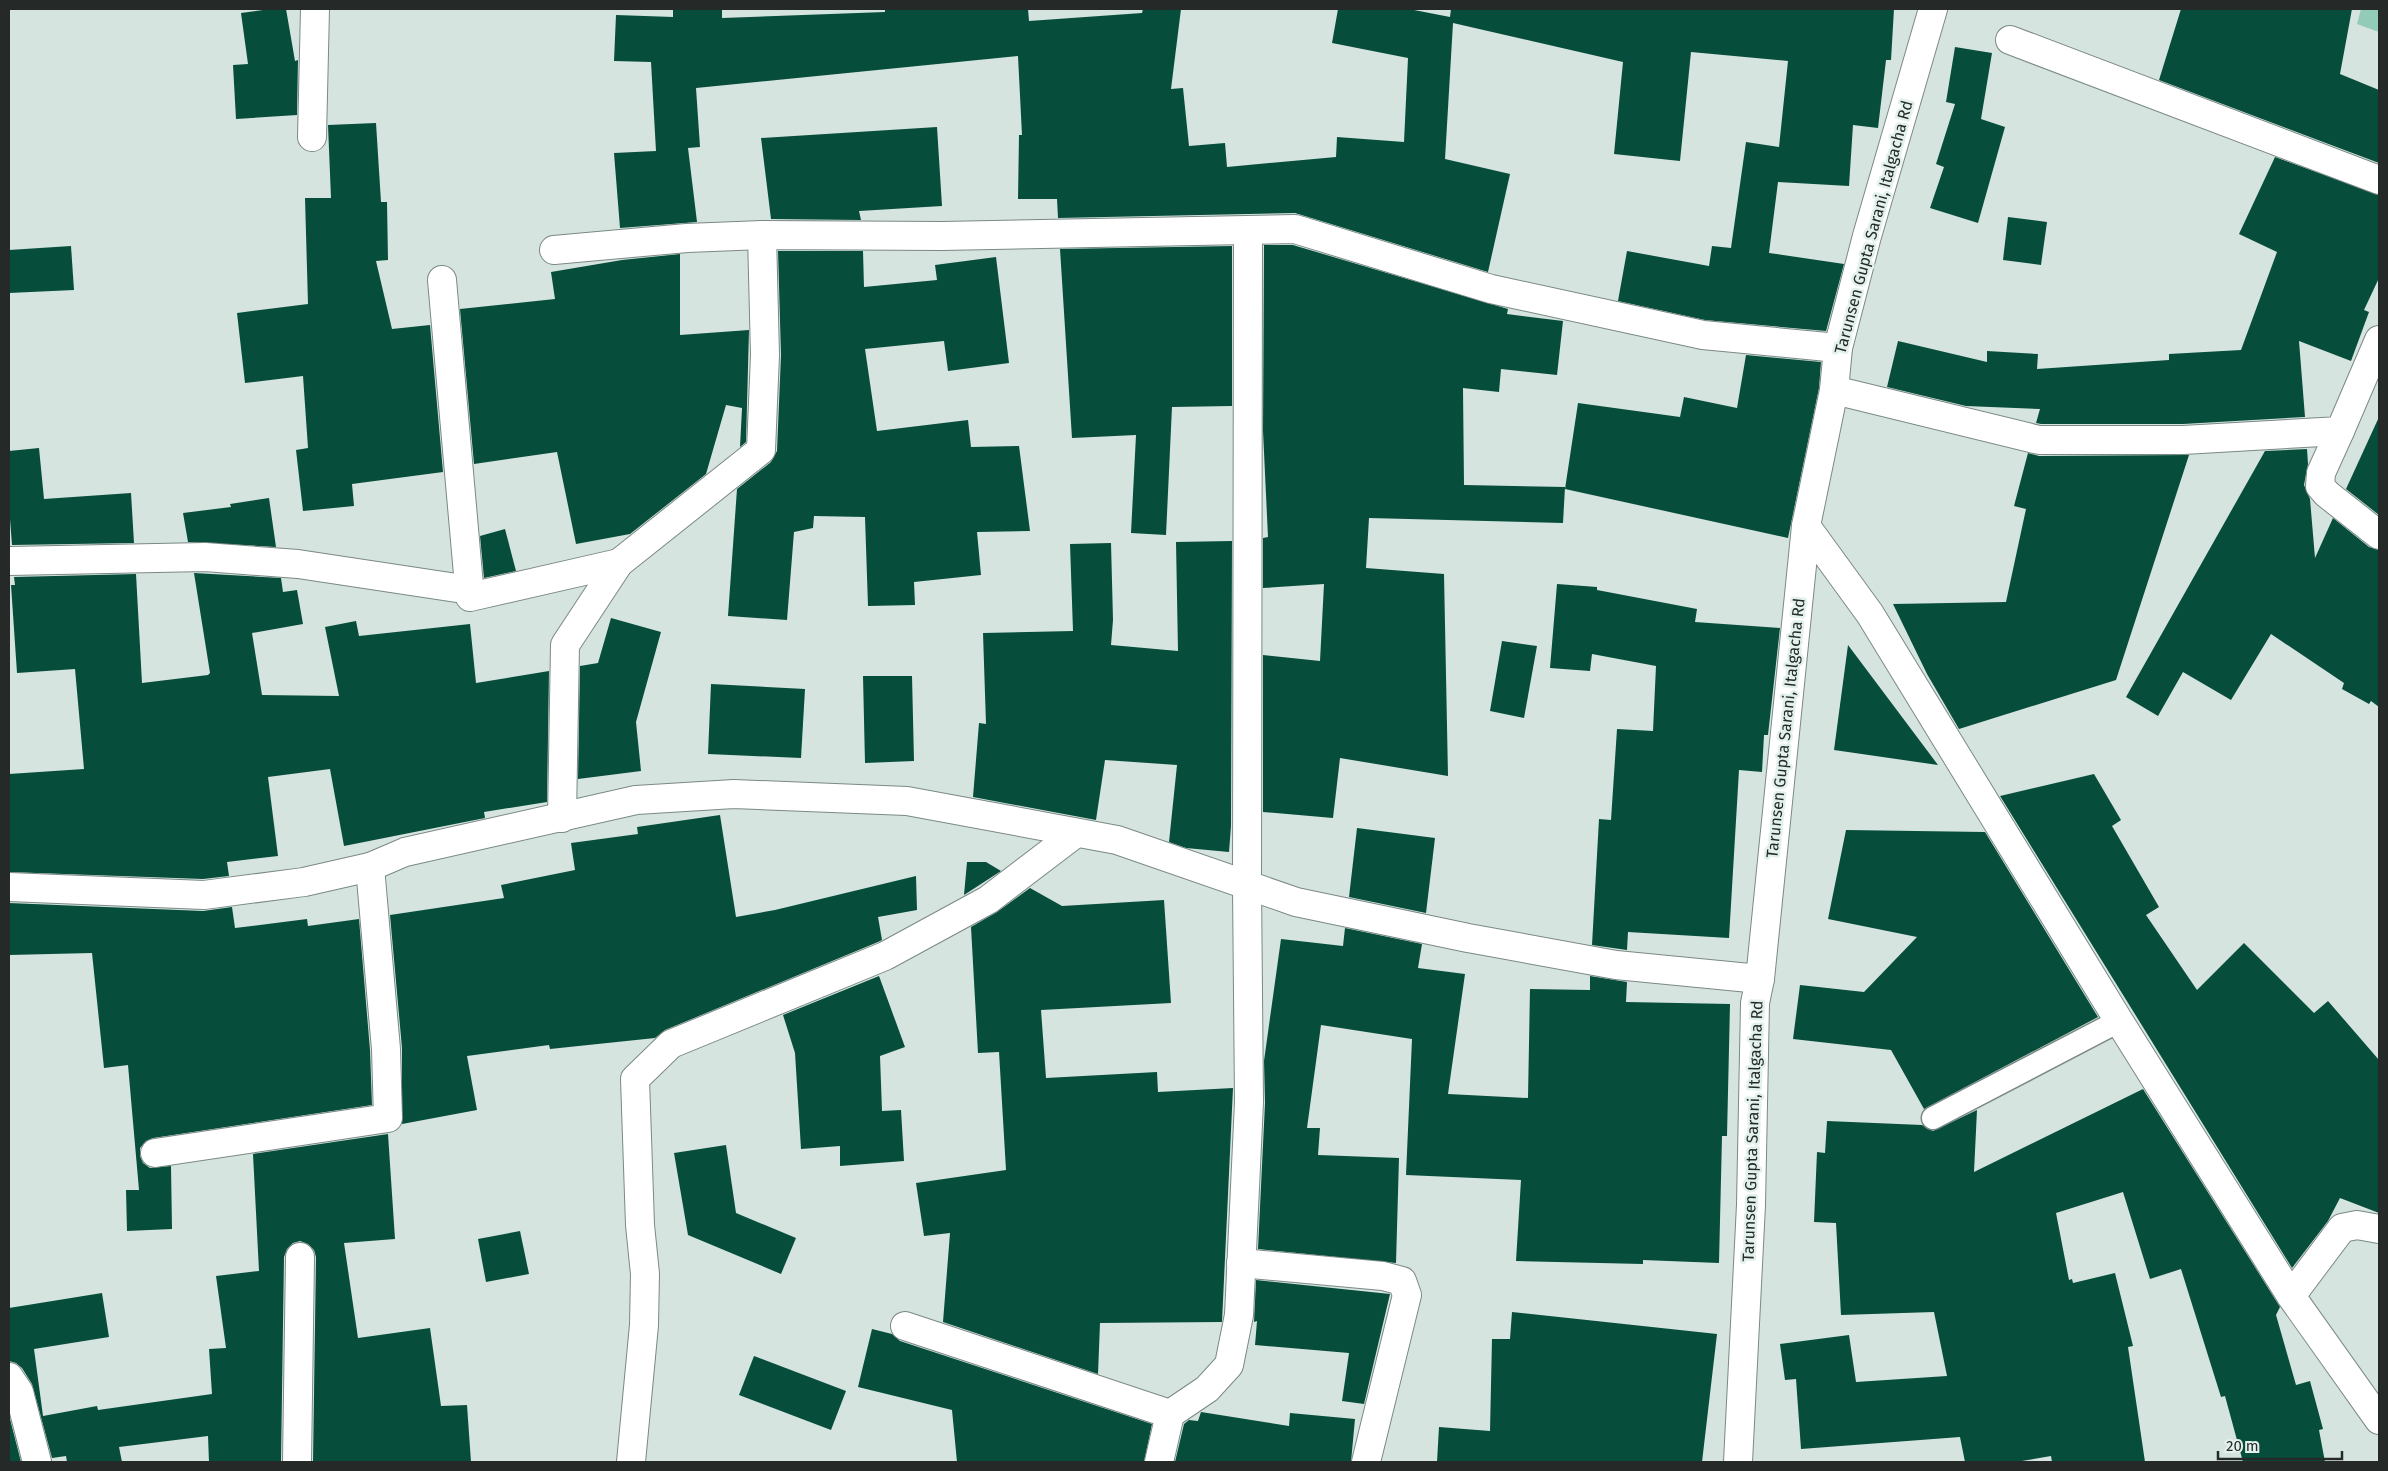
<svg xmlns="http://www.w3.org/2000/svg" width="2388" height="1471" viewBox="0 0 2388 1471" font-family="'Fira Sans',sans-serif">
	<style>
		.green { fill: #92cbb7 }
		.building { fill: #074d3c }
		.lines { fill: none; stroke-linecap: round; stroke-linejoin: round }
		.service-casing { stroke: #7b8984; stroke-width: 25 }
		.minor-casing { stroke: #7b8984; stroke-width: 30 }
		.tertiary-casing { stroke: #7b8984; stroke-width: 30 }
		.service { stroke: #fff; stroke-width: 22 }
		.minor { stroke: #fff; stroke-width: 28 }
		.tertiary { stroke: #fff; stroke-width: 28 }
		.labels { text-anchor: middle; stroke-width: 5; stroke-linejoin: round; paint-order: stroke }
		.street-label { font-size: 16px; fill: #252a28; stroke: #e2f1eb }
	</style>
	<rect width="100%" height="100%" fill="#d5e4de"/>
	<path class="green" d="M2361,9H2379V32L2357,24Z"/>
	<g class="building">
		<path d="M270,9H286L295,61L298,60L297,115L236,119L233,65L248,64L241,13Z"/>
		<path d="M673,9H722V18L885,12V9H1028L1029,21L1142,13L1143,9H1181L1171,89L1183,88L1189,146L1225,143L1227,167L1336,157L1337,137L1404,142L1408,58L1332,43L1338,9H1409L1450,17L1451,9H1894L1891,60H1886L1878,128L1853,125L1849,186L1778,182L1769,253L1844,264L1826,331L1705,320L1618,301L1627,251L1709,266L1712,246L1731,248L1746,142L1779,147L1788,61L1691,52L1680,161L1614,154L1623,62L1453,23L1445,159L1510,174L1488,272L1295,213L1058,218L1057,199H1018L1019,135H1022L1018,56L696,88L700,147L688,148L697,222L620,228L614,153L656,151L651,62L614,61L616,15L673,17Z"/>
		<path d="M2181,9H2352L2340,74L2379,90V163L2159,80Z"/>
		<path d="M1955,47L1992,53L1981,119L2005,127L1978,223L1930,208L1944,167L1936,164L1955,104L1946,102Z"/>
		<path d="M376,123L381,202H387L388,260L376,261L392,329L430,325L443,472L352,484L354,506L303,511L296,450L308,448L303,376L245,383L237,313L308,304L305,198H331L328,125Z"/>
		<path d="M937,127L942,206L859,211L861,220L771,219L761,138Z"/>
		<path d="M2275,157L2379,195V278L2364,310L2369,312L2351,361L2299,341L2305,417L2183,424H2041L2036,423L2040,409L1966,406L1887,387L1898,341L1987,362V351L2038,354L2037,369L2169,360V354L2241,350L2277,252L2239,234Z"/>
		<path d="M2008,217L2047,222L2041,265L2003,260Z"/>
		<path d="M1264,245H1293L1508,309L1507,314L1563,321L1557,375L1501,369L1499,392L1463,388L1464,485L1565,487L1563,523L1369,518L1366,568L1444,574L1448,776L1340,758L1333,818L1263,812V655L1320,661L1324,584L1263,588V538L1268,537L1263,431Z"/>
		<path d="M71,246L74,290L9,293V250Z"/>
		<path d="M1232,246V406L1172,407L1166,535L1131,533L1136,435L1072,438L1060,249Z"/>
		<path d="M778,251H863L864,287L937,280L935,265L996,257L1009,363L948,371L944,341L865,349L877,431L968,420L971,447L1019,446L1030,531L977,532L981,575L914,582L915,605L868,606L865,517L814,516L813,528L794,532L787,620L728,616L737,489L771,462L777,451L781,355Z"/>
		<path d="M680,254V335L749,330L746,442L740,447L742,408L726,405L706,474L630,534L576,544L557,452L474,464L460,309L555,299L551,272L622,260Z"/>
		<path d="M1746,355L1821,362L1819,388L1788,538L1565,489L1578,403L1680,417L1684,397L1737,408Z"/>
		<path d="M2379,417V515L2346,489Z"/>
		<path d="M39,448L44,499L131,493L134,543L12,545L9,506V451Z"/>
		<path d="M2307,449L2308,464L2304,485L2310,499L2315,558L2333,518L2369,547L2379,550V707L2371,701L2369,704L2342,689L2344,683L2271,634L2231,700L2183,672L2158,716L2126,697L2265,451Z"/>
		<path d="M2028,453L2039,456L2189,455L2116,680L1959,729L1927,674L1893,604L2006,602L2026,509L2014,506Z"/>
		<path d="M269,498L276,547L188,542L183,513L231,507L230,504Z"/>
		<path d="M505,529L516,571L484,578L480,536Z"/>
		<path d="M1232,541L1231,826L1229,852L1186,848L1169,842L1177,765L1105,760L1096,820L973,797L979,723L986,724L983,633L1073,631L1070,544L1111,543L1113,620L1111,645L1178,651L1176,542Z"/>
		<path d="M194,573L281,578L283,592L297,590L303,624L252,633L262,695L339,696L325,627L356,621L359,636L470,624L476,683L549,671L547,802L484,812L485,818L344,846L330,769L268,777L278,856L227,862L229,876L203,879L9,872V774L84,769L75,669L17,673L11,585H15L14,577L136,574L142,683L208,675L210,673Z"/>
		<path d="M1557,584L1597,587V590L1697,609L1695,622L1780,628L1768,735H1764L1762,772L1739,770L1729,938L1628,932L1627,950L1592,945L1599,819L1611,820L1617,729L1653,731L1656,666L1592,654L1590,671L1550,668Z"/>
		<path d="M611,618L661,632L636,722L641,771L578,779L580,666L598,663Z"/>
		<path d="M1502,641L1537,646L1524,718L1490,711Z"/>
		<path d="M1848,645L1938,765L1834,750Z"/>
		<path d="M863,676H912L914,761L865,763Z"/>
		<path d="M711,684L805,689L801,758L708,754Z"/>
		<path d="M2094,774L2121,820L2112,826L2159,907L2146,915L2197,990L2244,943L2314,1013L2328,1001L2379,1060V1213L2340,1198L2328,1221L2292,1268L2000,796Z"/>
		<path d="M720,815L736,917L775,910L916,876L917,910L878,917L882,940L878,942L665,1030L655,1038L550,1049L549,1045L467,1056L477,1110L402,1124V1048L390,915L504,898L501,885L575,870L571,843L638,834L637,827Z"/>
		<path d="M1357,828L1435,838L1426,913L1349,897Z"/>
		<path d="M1846,830L1985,832L2098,1017L1924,1109L1891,1050L1793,1039L1800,985L1864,992L1917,937L1828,919Z"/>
		<path d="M967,862H986L1001,871L964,895Z"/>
		<path d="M1030,888L1062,906L1164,900L1171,1003L1041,1010L1046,1078L1157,1072L1158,1092L1233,1088L1222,1322L1100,1323L1098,1374L943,1322L950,1233L924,1236L916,1183L1006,1170L999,1052L978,1053L971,927L997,912Z"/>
		<path d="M9,903L203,911L232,907L235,928L307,919L308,926L359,919L370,1050L372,1105L153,1138L146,1141L140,1148V1156L143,1163L150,1168L171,1166L172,1229L127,1231L126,1190H139L128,1065L104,1068L92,953L9,955Z"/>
		<path d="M1345,928L1422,944L1418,968L1465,974L1448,1094L1528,1098L1530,989L1590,990V976L1627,982L1626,1002L1730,1004L1727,1136H1722L1719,1263L1643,1260V1264L1516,1261L1521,1180L1406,1175L1412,1039L1321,1025L1307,1128H1320L1318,1155L1399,1158L1396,1263L1258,1249L1265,1103L1264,1061L1281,939L1343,946Z"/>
		<path d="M879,976L905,1047L880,1056L882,1111L901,1110L904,1161L840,1166V1146L801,1149L795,1053L783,1015Z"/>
		<path d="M2143,1089L2280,1307L2276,1315L2296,1385L2310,1381L2323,1429L2319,1430L2325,1462H2243L2225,1396L2221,1397L2181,1269L2150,1279L2123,1192L2056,1213L2069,1280L2072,1279L2073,1283L2115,1273L2133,1346L2128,1347L2145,1462H2052L2051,1456L2016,1462H1965L1960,1437L1801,1449L1796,1379L1785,1380L1780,1344L1849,1335L1856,1382L1947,1376L1934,1312L1841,1315L1836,1223L1814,1222L1817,1152L1825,1153L1827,1121L1922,1125L1933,1131L1977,1110L1974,1172Z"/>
		<path d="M388,1134L395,1239L344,1243L358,1338L430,1328L441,1406L467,1405L471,1462H313L316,1257L314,1250L308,1244L300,1241L293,1243L287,1249L284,1257L281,1462H209L208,1436L119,1447L122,1462H67L66,1456L52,1458L32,1384L22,1368L16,1363L9,1361V1308L102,1293L109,1337L34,1349L43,1416L97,1406L98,1410L212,1394L209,1349L226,1348L216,1276L259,1271L253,1154Z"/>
		<path d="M726,1145L736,1213L796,1238L781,1274L688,1235L674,1153Z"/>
		<path d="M520,1231L529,1274L486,1282L478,1239Z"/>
		<path d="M1256,1280L1390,1294L1364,1404L1342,1401L1349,1353L1255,1345L1257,1321L1254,1322Z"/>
		<path d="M1512,1312L1717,1334L1702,1462H1437L1439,1427L1490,1431L1492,1339H1510Z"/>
		<path d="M872,1329L892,1334L900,1341L1152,1424L1144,1462H957L952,1410L858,1387Z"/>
		<path d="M754,1356L846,1391L831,1430L739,1395Z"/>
		<path d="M1201,1412L1289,1426L1290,1413L1355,1419L1351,1462H1175L1184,1424L1189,1420L1198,1421Z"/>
		<path d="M9,1415L21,1462H9Z"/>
	</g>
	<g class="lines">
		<defs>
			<path id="service" d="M1933,1118L2119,1021"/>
			<g id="minor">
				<path d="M2010,40L2379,180"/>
				<path d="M312,137L315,9"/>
				<path d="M554,250L687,238L762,235"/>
				<path d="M442,280L470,597L619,563"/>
				<path d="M1834,390L2039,440H2183L2340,431L2379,340"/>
				<path d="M2340,431L2321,473L2320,486L2327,494L2379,535"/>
				<path d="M1806,526L1870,614L2119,1021L2291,1296L2379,1420"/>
				<path d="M9,561L205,557L298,564L470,590"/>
				<path d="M562,818L565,645L619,563L761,450L765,355L762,235L942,236L1295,229L1491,289L1703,335L1838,348"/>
				<path d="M9,887L204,895L304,882L370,867L405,852L636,800L734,794L907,801L1117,840L1296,902L1468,938L1616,965L1760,979"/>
				<path d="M155,1153L388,1118L386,1049L370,867"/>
				<path d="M1241,1263L1383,1276L1402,1281L1407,1295L1366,1462"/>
				<path d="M2291,1296L2342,1228L2357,1225L2379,1229"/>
				<path d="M905,1326L1170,1414"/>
				<path d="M9,1377L19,1392L37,1462"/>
				<path d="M297,1462L300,1257"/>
				<path d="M631,1462L644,1325L645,1274L640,1225L635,1079L671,1044L885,956L988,900L1076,833"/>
				<path d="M1159,1462L1170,1414L1207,1389L1229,1365L1239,1315L1249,1102L1247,885L1248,230"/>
			</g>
			<path id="tertiary" d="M1738,1462L1751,1205L1755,1003L1760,979L1806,526L1834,390L1838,348L1867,236L1933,9"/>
		</defs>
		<use href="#service" class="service-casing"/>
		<use href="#minor" class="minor-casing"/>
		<use href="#tertiary" class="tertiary-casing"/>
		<use href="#service" class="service"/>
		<use href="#minor" class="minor"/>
		<use href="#tertiary" class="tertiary"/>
	</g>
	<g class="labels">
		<g class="street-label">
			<text transform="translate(1873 227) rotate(-75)" y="6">Tarunsen Gupta Sarani, Italgacha Rd</text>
			<text transform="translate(1785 728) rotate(-84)" y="6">Tarunsen Gupta Sarani, Italgacha Rd</text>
			<text transform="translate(1752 1131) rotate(-88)" y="6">Tarunsen Gupta Sarani, Italgacha Rd</text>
		</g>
	</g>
	<rect width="2388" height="1471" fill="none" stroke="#252a28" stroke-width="20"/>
	<path d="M2218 1451v8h124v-8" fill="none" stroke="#252a28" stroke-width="2.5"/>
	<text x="2226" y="1451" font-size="15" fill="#252a28" stroke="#e2f1eb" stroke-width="4" paint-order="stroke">20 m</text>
</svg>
